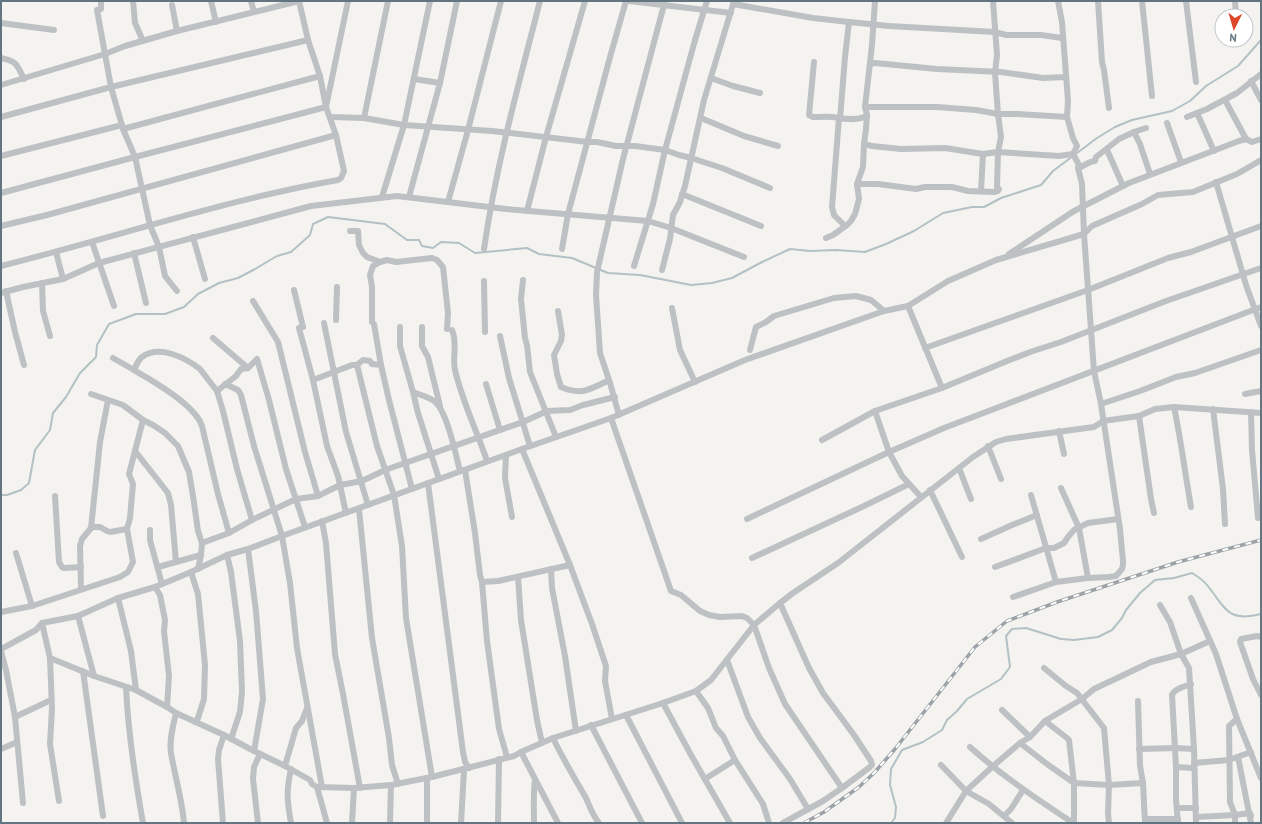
<svg xmlns="http://www.w3.org/2000/svg" width="1262" height="824" viewBox="0 0 1262 824" font-family="'PT Sans',sans-serif">
	<style>
		.lines { fill: none; stroke-linecap: round; stroke-linejoin: round }
		.stream { stroke: #b3c1c4; stroke-width: 2 }
		.street { stroke: #bdc1c4; stroke-width: 6 }
		.rail-casing { stroke: #9ca3a8; stroke-width: 3.5 }
		.rail { stroke: #fff; stroke-width: 2; stroke-dasharray: 6; stroke-linecap: butt }
	</style>
	<rect width="100%" height="100%" fill="#f4f3ef"/>
	<g class="lines">
		<g class="stream">
			<path d="M1,495H7L21,490L29,483L35,450L50,430L53,413L66,397L80,373L96,357L97,345L109,324L136,314H165L184,307L198,294L219,283L238,278L255,269L277,256L291,252L310,235L313,224L328,217L385,224L407,240H419L422,246L433,248L441,242L459,243L475,253L527,248L539,254L572,258L608,273L640,275L691,285L712,283L732,278L762,262L790,249L810,251L836,250L865,252L886,244L914,231L943,213L972,207H984L1001,198L1041,185L1053,171L1097,138L1115,127L1132,120L1172,111L1190,101L1206,86L1238,66L1261,40"/>
			<path d="M891,823L895,818L896,807L890,785L891,769L902,750L923,742L942,730L947,720L957,711L967,699L1001,679L1010,667L1006,636L1012,629L1026,628L1061,639L1074,640L1098,637L1112,630L1122,618L1126,610L1140,593L1155,580L1174,578L1192,573C1197,576 1203,580 1207,585C1225,607 1227,623 1261,614"/>
		</g>
		<g class="street">
			<path d="M101,1V9L97,10L111,87L123,129L135,157L150,225L159,247L165,276L177,291"/>
			<path d="M133,1L135,23L143,41"/>
			<path d="M211,1L216,22"/>
			<path d="M251,1L254,12"/>
			<path d="M629,1L731,13"/>
			<path d="M1098,1L1102,62L1104,70L1109,108"/>
			<path d="M1142,1L1152,96"/>
			<path d="M1186,1L1196,82"/>
			<path d="M1235,1L1236,16"/>
			<path d="M733,4L813,18L849,22L845,57L840,119"/>
			<path d="M172,5L177,31"/>
			<path d="M849,22L889,26L995,32L1006,35H1041L1062,38"/>
			<path d="M1,23L54,30"/>
			<path d="M1,58C17,61 17,65 24,79"/>
			<path d="M814,62L809,115L813,117C821,117 831,116 839,118C847,119 860,121 867,115"/>
			<path d="M870,64L875,63L937,69L1001,72L1043,78L1066,77"/>
			<path d="M711,78L733,86L760,93"/>
			<path d="M414,79L440,83"/>
			<path d="M1251,81L1261,100"/>
			<path d="M1,85L105,54L125,46L177,31L299,1L308,40L320,76L326,107L336,135L344,171L341,178L338,180C224,200 113,238 1,266"/>
			<path d="M1225,100L1246,139"/>
			<path d="M865,107H937L976,110L998,114H1017L1067,117"/>
			<path d="M1197,113L1214,151"/>
			<path d="M1,117L111,87L308,40"/>
			<path d="M330,117L364,118L404,125L492,131L588,142H597L616,146H635L665,150L679,155L691,158L722,168L770,188"/>
			<path d="M1187,117L1207,109L1237,93L1261,74"/>
			<path d="M364,118L388,1"/>
			<path d="M701,118L744,136L778,146"/>
			<path d="M839,118L832,207L834,215L845,226"/>
			<path d="M1167,123L1181,162"/>
			<path d="M123,129L320,76"/>
			<path d="M1134,132L1140,144L1150,174"/>
			<path d="M864,144L872,146L901,149L945,148L983,154L998,152L1059,156L1073,154"/>
			<path d="M1107,150L1123,186"/>
			<path d="M1,156L122,125"/>
			<path d="M1078,168C1085,166 1089,161 1095,161L1096,157L1119,139L1134,132L1146,128"/>
			<path d="M1216,182L1246,285L1261,326"/>
			<path d="M857,184H878L916,189L925,187H952L968,191L995,192L998,191L999,189L997,187L998,152L1001,137L998,114L995,73L997,55L993,1"/>
			<path d="M981,191L983,154"/>
			<path d="M1,193L135,157L326,107L348,1"/>
			<path d="M682,194L761,226"/>
			<path d="M382,197L404,125L430,1"/>
			<path d="M409,197L440,83L457,1"/>
			<path d="M448,202L468,130L501,1"/>
			<path d="M527,211L546,137L585,1"/>
			<path d="M1,226L47,215L336,135"/>
			<path d="M350,231H358L359,245L363,253L367,257L375,260L380,262L387,260L396,262L432,258L437,260L443,267L448,313L447,329"/>
			<path d="M193,237L205,279"/>
			<path d="M826,238L833,235L847,225L851,221L855,214L859,199L857,184L863,167L864,144L866,129L867,115L865,107L872,45L875,1"/>
			<path d="M92,242L114,306"/>
			<path d="M484,249C496,165 519,83 540,1"/>
			<path d="M562,249L568,214L610,57L626,1"/>
			<path d="M56,252L63,279"/>
			<path d="M134,253L146,303"/>
			<path d="M1009,254L1074,211L1129,183L1239,141L1246,139L1252,142L1261,139"/>
			<path d="M634,266L653,204L665,150L695,40L707,1"/>
			<path d="M662,270L670,239L673,215L680,202L685,186L704,100L734,1"/>
			<path d="M523,280L521,299L525,338L527,345L530,372L556,437"/>
			<path d="M484,281L485,332"/>
			<path d="M42,283L43,311L50,336"/>
			<path d="M294,290L303,327"/>
			<path d="M6,291L15,332L24,365"/>
			<path d="M1,293L23,287L63,279L99,263L311,206L397,196L506,209L648,221L671,228L744,257"/>
			<path d="M908,306L942,388"/>
			<path d="M672,308L680,350L695,382"/>
			<path d="M558,311L562,335L561,341L554,355L557,374L561,387C582,396 591,389 609,380"/>
			<path d="M336,320L337,287"/>
			<path d="M372,322V287L370,275L373,266L380,262"/>
			<path d="M324,323L346,432L368,505"/>
			<path d="M374,324L381,365L389,400L412,489"/>
			<path d="M400,327V346L413,392C420,395 429,397 434,401C447,410 456,456 460,471"/>
			<path d="M422,327V346L428,357L440,406"/>
			<path d="M299,328L313,380L327,446L338,476L346,513"/>
			<path d="M452,330C458,343 452,357 455,370C462,401 477,431 487,461"/>
			<path d="M500,336L509,378L530,446"/>
			<path d="M213,338L248,368"/>
			<path d="M925,348L1088,290L1168,258L1191,252L1261,226"/>
			<path d="M750,350L756,327L766,322L774,316L834,298L856,296L871,300L884,311"/>
			<path d="M113,358L134,370C136,366 138,360 142,357C159,344 186,358 200,369L217,391L236,376L241,369L248,368L257,359L269,400L286,469L305,527"/>
			<path d="M357,365L377,446L394,495L402,546L406,618L432,777"/>
			<path d="M134,370C153,381 195,405 202,426L218,494L229,533"/>
			<path d="M313,380L352,365H357L363,360L370,361L372,364L381,365"/>
			<path d="M225,384L238,390L241,395L254,446L282,536L290,583L297,648L322,787"/>
			<path d="M486,384L500,430"/>
			<path d="M217,391L223,411L237,469L252,520"/>
			<path d="M413,392L418,413L439,479"/>
			<path d="M91,394L123,405L143,420L153,425L165,433L178,446L189,472L193,496L198,531L202,543L229,533L252,520L296,499L318,496L305,452L278,342L253,301"/>
			<path d="M1245,394L1261,391"/>
			<path d="M1101,404L1140,391L1176,377L1195,373L1261,350"/>
			<path d="M1174,407C1181,440 1185,473 1191,507"/>
			<path d="M1213,409L1223,489L1225,524"/>
			<path d="M875,411L889,452L902,476L921,497"/>
			<path d="M1251,412L1252,450L1258,518"/>
			<path d="M619,415L610,383L600,353L596,295L597,272L623,159L665,1"/>
			<path d="M1139,416L1151,499L1154,513"/>
			<path d="M611,418L671,591L681,595L700,611L709,615L720,617L742,616L747,618L754,625L769,668L785,704L842,788"/>
			<path d="M1059,431L1064,454"/>
			<path d="M822,440L875,411L942,388L1007,361L1033,351L1061,342L1166,301L1261,268"/>
			<path d="M988,446L1001,479"/>
			<path d="M522,449L570,565"/>
			<path d="M135,451L168,493L171,505L176,562"/>
			<path d="M506,455L505,478L512,517"/>
			<path d="M959,468L971,499"/>
			<path d="M465,470L475,533L480,575L482,582L487,641L499,729L507,757"/>
			<path d="M428,483L463,752L465,762L469,768"/>
			<path d="M1061,488L1079,528L1088,578"/>
			<path d="M930,490L962,557"/>
			<path d="M1031,495L1056,582"/>
			<path d="M55,496L59,562L62,567L64,568L81,567"/>
			<path d="M318,496L340,485L362,481L385,470L523,422L547,411L570,410L583,405L615,397"/>
			<path d="M359,509L372,638L389,738L392,765L398,784"/>
			<path d="M747,519L889,452L944,428L1261,307"/>
			<path d="M322,521L326,543L335,654L343,694L360,788"/>
			<path d="M91,528L100,442L108,400"/>
			<path d="M150,530V540L162,584"/>
			<path d="M981,539L1012,525L1037,515"/>
			<path d="M248,549L256,611L263,699L254,751"/>
			<path d="M16,553L32,606"/>
			<path d="M227,555L231,572L240,641L242,692L240,712L231,739"/>
			<path d="M752,558L864,506L909,484"/>
			<path d="M158,567L201,555"/>
			<path d="M995,567L1046,548H1054L1064,543L1068,537L1074,530L1088,523L1118,519"/>
			<path d="M198,569L201,555L202,543"/>
			<path d="M551,569L552,588L565,656L576,731"/>
			<path d="M191,572L198,594L205,665L204,699L198,718L195,722"/>
			<path d="M518,577L521,620L537,720L542,743"/>
			<path d="M482,582L498,581L570,565L592,624L606,666L605,681L612,719"/>
			<path d="M155,587L160,595L165,620L164,631L169,676L167,707"/>
			<path d="M81,589L80,546L82,539L91,528L94,527H100L107,531L110,532L127,529"/>
			<path d="M1013,597L1056,582L1088,578L1109,577L1116,576L1122,569L1123,565V561L1120,529L1101,404L1094,371L1084,234L1082,184L1078,168L1079,165L1073,154L1077,146L1073,138L1067,117L1068,101L1062,22L1058,1"/>
			<path d="M118,598L131,651L136,690"/>
			<path d="M1191,598L1216,654L1237,719L1261,778"/>
			<path d="M780,603L809,668L823,693L854,735L871,761L872,765L870,767L842,788L823,801L783,823"/>
			<path d="M1160,605L1170,622L1181,654L1189,668L1194,749L1196,823"/>
			<path d="M1,612L32,606L120,577L128,572L133,562L127,529L130,518L133,484L129,474L143,420"/>
			<path d="M78,616L94,676"/>
			<path d="M42,623L50,658L94,676L136,690L167,707L176,713L224,735L254,751L285,766L310,780L312,784L317,787L354,788L391,785L432,777L514,756L521,752L553,738L663,703L696,691L711,680L754,625L780,603L793,593L838,563L973,457L996,442L1006,439L1094,427L1103,421L1139,416L1155,409L1174,407L1261,413"/>
			<path d="M1261,637L1257,636L1241,639L1240,642L1253,679L1261,695"/>
			<path d="M1,649L36,630L42,623L78,616L118,598L155,587L191,572L227,555L248,549L282,536L522,449L611,418L745,360L884,311L908,306L948,281L996,260L1084,234L1092,226L1142,204L1158,195L1193,192L1237,174L1261,160"/>
			<path d="M1,651L6,670L15,717L23,803"/>
			<path d="M50,658L52,708L50,744L59,801"/>
			<path d="M727,660L748,717L760,738L790,779L808,809"/>
			<path d="M1044,668L1066,686L1077,693L1104,728L1109,785L1108,814L1109,823"/>
			<path d="M83,671L103,816"/>
			<path d="M126,687C128,733 135,778 143,823"/>
			<path d="M696,691L708,708L716,728L723,736L735,760L763,804L769,823"/>
			<path d="M1138,701L1140,766L1143,783L1145,823"/>
			<path d="M663,703L691,755L730,823"/>
			<path d="M1002,710L1030,737"/>
			<path d="M176,713C173,726 169,740 171,753C175,777 182,799 184,823"/>
			<path d="M626,715L682,823"/>
			<path d="M15,717L51,700"/>
			<path d="M1045,721L1067,738L1069,740L1074,783V823"/>
			<path d="M591,725L642,823"/>
			<path d="M553,738C563,759 575,779 586,798C590,807 593,816 599,823"/>
			<path d="M1020,743L1047,764L1074,783L1109,785L1143,783"/>
			<path d="M970,747C1002,776 1037,799 1073,823"/>
			<path d="M1,749L17,742"/>
			<path d="M1139,749L1175,748L1194,749"/>
			<path d="M521,752L558,823"/>
			<path d="M1238,757L1251,823"/>
			<path d="M1194,763L1229,760L1251,752"/>
			<path d="M941,765L966,791L989,804L1012,823"/>
			<path d="M285,766L296,728L302,721L307,708"/>
			<path d="M1176,767L1194,768"/>
			<path d="M291,769C286,792 287,800 291,823"/>
			<path d="M705,779L735,760"/>
			<path d="M317,787L327,823"/>
			<path d="M1177,808H1196"/>
			<path d="M1004,816L1011,809L1023,790"/>
			<path d="M1196,817L1235,815L1250,813L1251,816"/>
			<path d="M1145,819H1178"/>
			<path d="M223,823L218,759L219,750L224,735"/>
			<path d="M258,823L253,779L254,767L260,754"/>
			<path d="M352,823L354,788"/>
			<path d="M390,823L391,785"/>
			<path d="M427,823V778"/>
			<path d="M461,823L464,770"/>
			<path d="M498,823L499,759"/>
			<path d="M534,823C534,808 533,794 535,780"/>
			<path d="M946,823L966,791L992,767L1020,743L1030,737L1045,721L1082,699L1094,689L1151,662L1181,654L1210,641"/>
			<path d="M1178,823L1176,800V767L1172,695C1175,688 1184,687 1191,684"/>
			<path d="M1235,823V815L1230,802L1229,726L1237,719"/>
		</g>
		<defs>
			<path id="rail" d="M804,823L824,812L859,787L874,773L895,749L975,647L1007,621L1057,602L1178,562L1261,540"/>
		</defs>
		<use href="#rail" class="rail-casing"/>
		<use href="#rail" class="rail"/>
	</g>
	<rect width="1262" height="824" fill="none" stroke="#637580" stroke-width="4"/>
	<g transform="translate(1234 28) rotate(185)"><circle r="19" fill="#ffffff" stroke="#c1c8cc"/>
	<path d="M0-3L7 15L0 10L-7 15Z" fill="#dd4626"/>
	<text y="-6" font-size="11" font-weight="bold" text-anchor="middle" fill="#637580">N</text>
	</g>
</svg>
